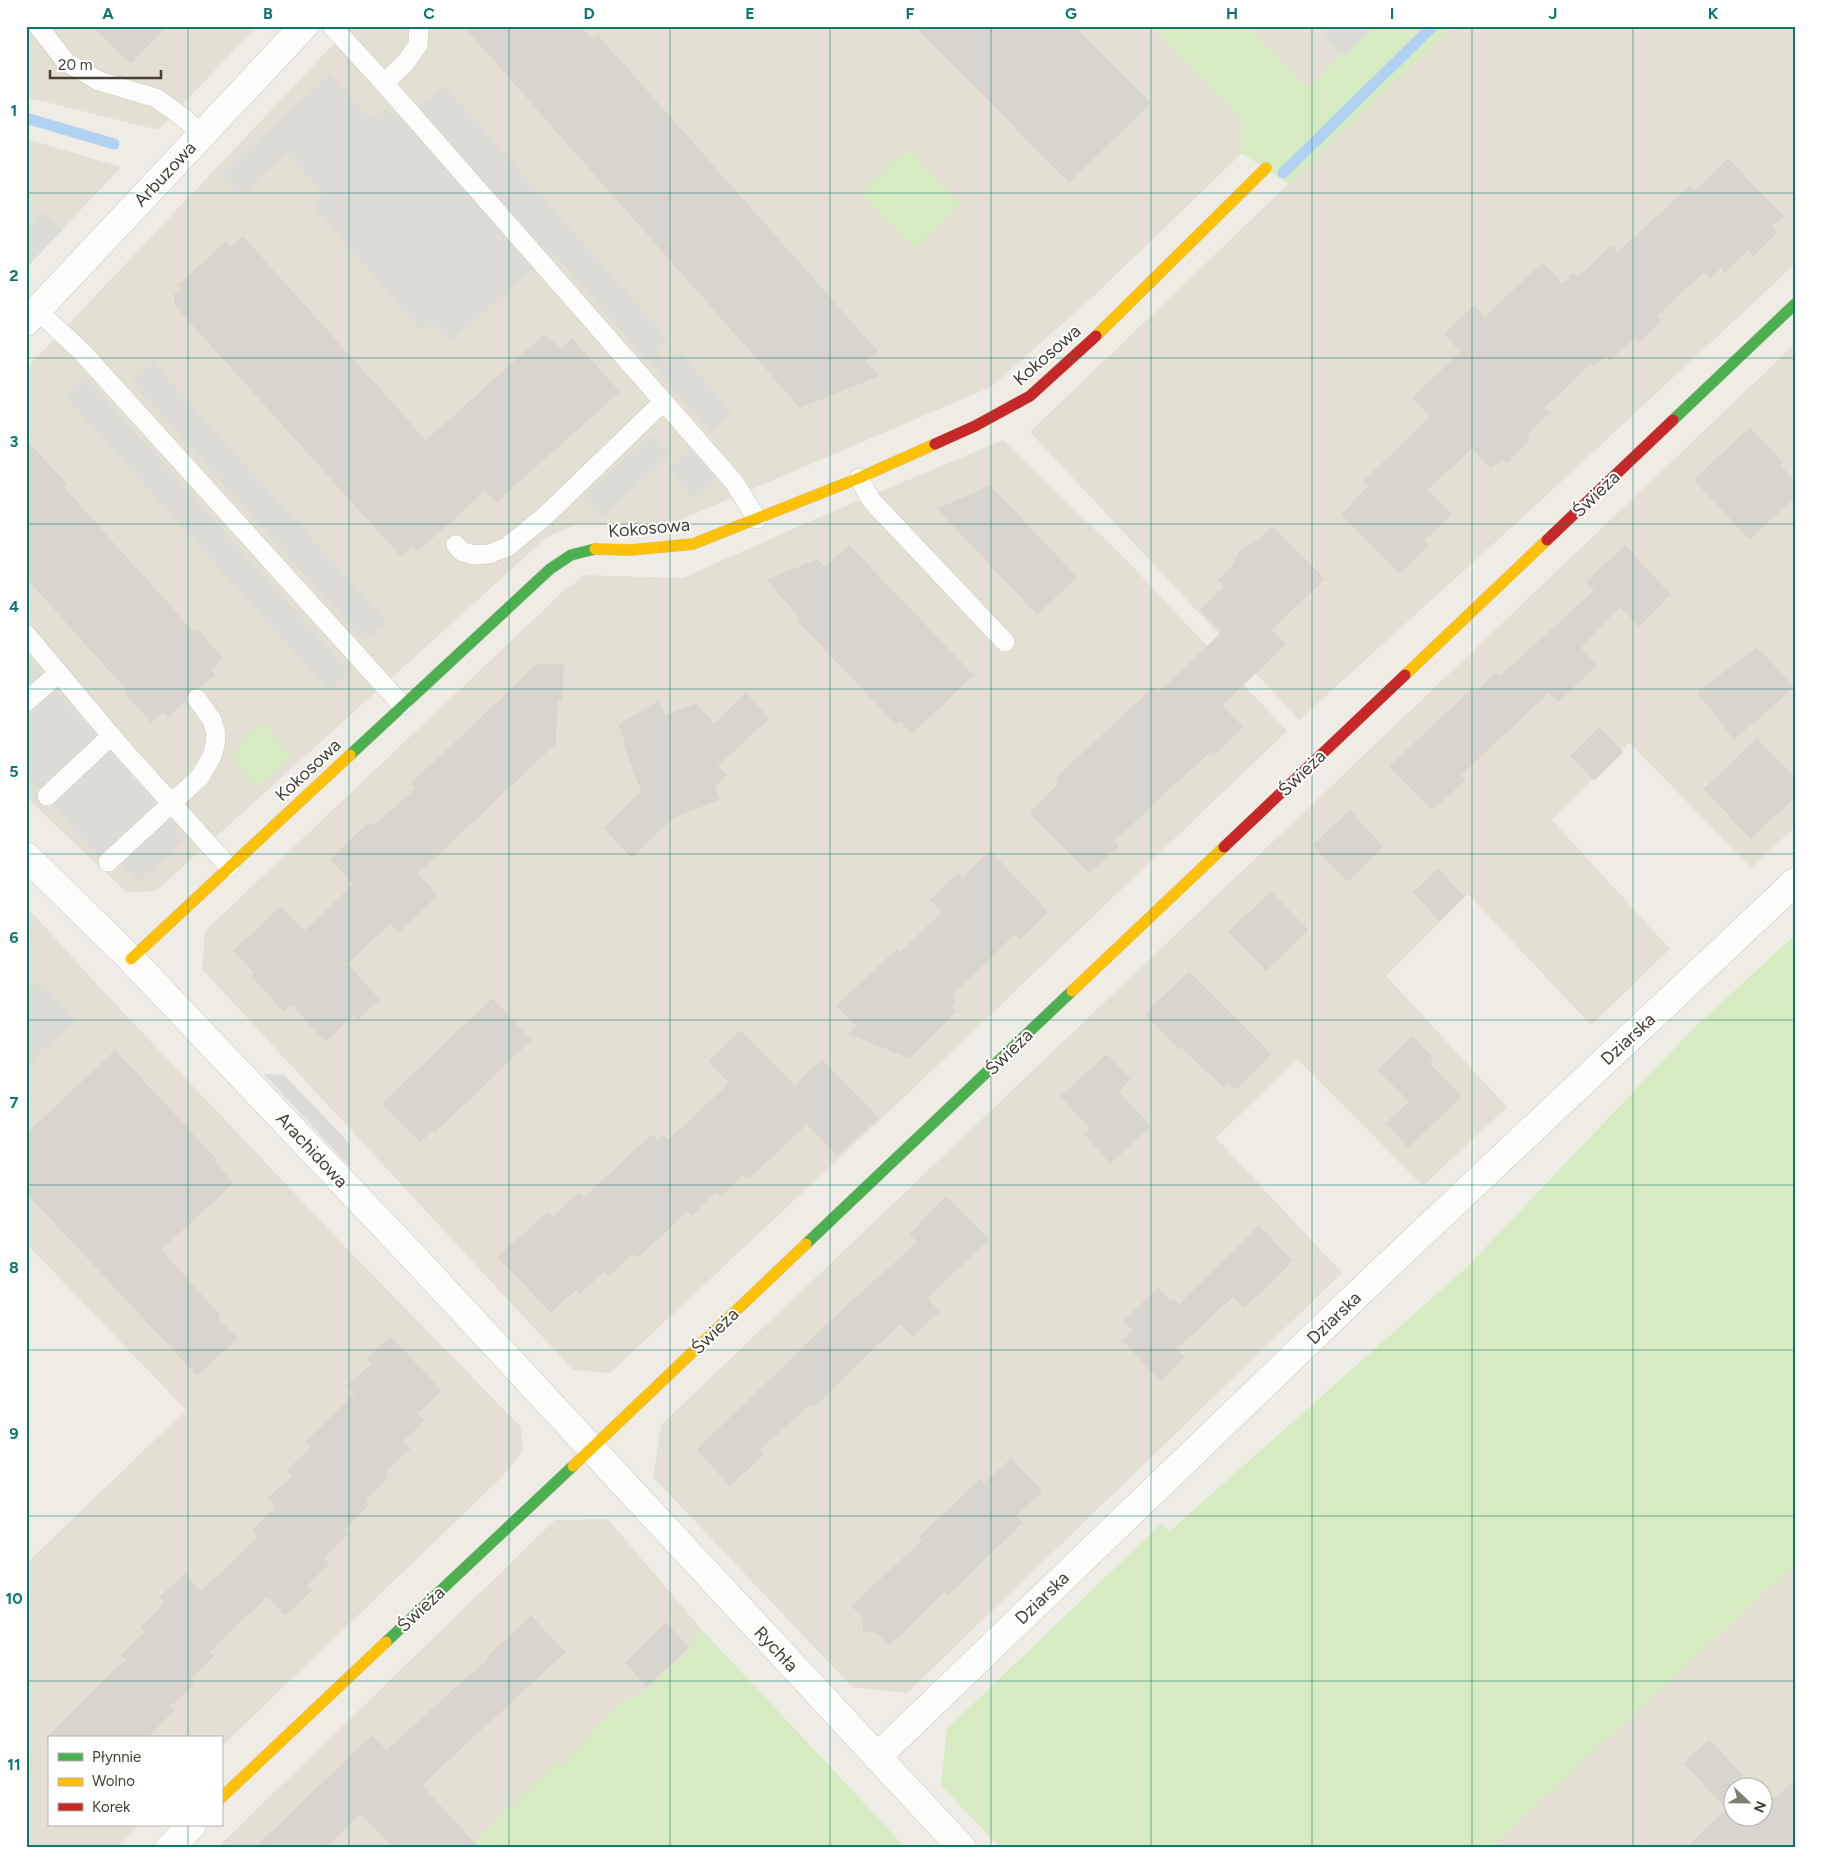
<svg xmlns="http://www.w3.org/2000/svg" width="1821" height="1874" viewBox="0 0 1821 1874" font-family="Figtree,sans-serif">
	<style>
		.residential { fill: #e3dfd2; fill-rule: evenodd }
		.green { fill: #d7ebc2 }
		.parking { fill: #dddbd6 }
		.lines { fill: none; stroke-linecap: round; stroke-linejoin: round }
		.stream { stroke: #b0d1f1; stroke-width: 11 }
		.building { fill: #d7d5ce; stroke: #d6d3cb }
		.lane-casing { stroke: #cac8c1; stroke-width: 20 }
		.street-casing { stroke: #cac8c1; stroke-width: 29 }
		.fast-casing { stroke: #cecabb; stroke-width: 12 }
		.slow-casing { stroke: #cecabb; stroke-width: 12 }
		.jam-casing { stroke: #cecabb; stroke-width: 12 }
		.lane { stroke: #fcfcfb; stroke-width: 19 }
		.street { stroke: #fcfcfb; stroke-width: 28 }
		.fast { stroke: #4caf50; stroke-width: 11 }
		.slow { stroke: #ffc107; stroke-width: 11 }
		.jam { stroke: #c62828; stroke-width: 11 }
		.grid { fill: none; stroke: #0f766e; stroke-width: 1; stroke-opacity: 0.55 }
		.labels { text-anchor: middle; stroke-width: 4; stroke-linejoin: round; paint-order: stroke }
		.street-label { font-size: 18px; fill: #443f32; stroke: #fff }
		.neatline { fill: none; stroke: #0f766e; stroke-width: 2 }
		.grid-label { font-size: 16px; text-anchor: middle; font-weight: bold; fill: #0f766e }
	</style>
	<rect width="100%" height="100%" fill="#eeece5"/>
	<g class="residential">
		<path d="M26,26H257L158,130L26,97Z"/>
		<path d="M351,26H1151L1241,119L1242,153L1100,290L991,387L668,525L577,524L547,537L156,891L126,892L26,797V369Z"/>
		<path d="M1247,26H1371L1307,88Z"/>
		<path d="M1453,26H1795V264L1535,506L1299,720L1030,432Z"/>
		<path d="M26,139L121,167L26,268Z"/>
		<path d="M1795,344V827L1751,868L1629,742L1552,820L1670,949L1591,1025L1468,894L1386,976L1507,1107L1423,1186L1297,1059L1216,1138L1342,1273L907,1693L852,1687L653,1477L661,1425Z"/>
		<path d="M1003,440L1127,561L1287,731L899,1102L610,1373L573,1370L202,969L205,931L569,586L580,580L581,575L683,578L806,523Z"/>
		<path d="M26,906L102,990L352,1254L521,1427L523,1450L502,1477L221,1747V1738H49V1825H139L116,1848H26V1564L186,1410L26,1243Z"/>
		<path d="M608,1519L702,1630L692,1642L694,1646L649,1688L620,1704L593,1730L592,1736L563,1766L556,1765L468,1848H217L555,1520Z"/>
		<path d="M1795,1564V1848H1490L1586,1758ZM1734,1786H1764V1816H1734Z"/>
	</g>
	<g class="green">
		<path d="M1151,26H1247L1307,88L1371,26H1453L1289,184L1242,153L1241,119Z"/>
		<path d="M907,149L961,204L915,249L861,194Z"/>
		<path d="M262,722L292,755L258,787L235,762L242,740Z"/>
		<path d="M1795,935V1564L1490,1848H1000L941,1785L947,1729L1162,1523L1169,1532L1468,1266L1693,1029Z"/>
		<path d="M702,1630L906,1848H468L556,1764L563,1766L592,1736L593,1730L620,1704L649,1688L694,1646L692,1642Z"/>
	</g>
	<g class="parking">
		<path d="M1333,26H1374L1344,56L1323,36Z"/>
		<path d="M330,73L371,120L387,107L401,122L444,85L668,339L655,351L666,363L679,351L732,412L711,432L552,252L450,342L432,323L422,332L312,205L323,194L287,153L241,196L221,175Z"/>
		<path d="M43,211L62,230L26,268V229Z"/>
		<path d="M153,362L387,622L364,641L132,382Z"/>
		<path d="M85,376L350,672L329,691L64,395Z"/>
		<path d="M651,435L669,455L602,517L583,497Z"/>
		<path d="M690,450L716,480L694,500L668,469Z"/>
		<path d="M26,656L186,839L139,882L119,861L110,869L26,775Z"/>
		<path d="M39,980L76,1020L26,1067V992Z"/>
		<path d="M264,1074L284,1075L350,1144V1167Z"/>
	</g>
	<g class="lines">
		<g class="stream">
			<path d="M26,118L114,144"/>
			<path d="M1283,173L1433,26"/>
		</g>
	</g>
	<g class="building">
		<path d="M92,26H166L131,63Z"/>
		<path d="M464,26H580L592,40L598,36L877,351L865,361L878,376L800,407Z"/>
		<path d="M915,26H1074L1150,103L1069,182Z"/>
		<path d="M1728,159L1783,216L1771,226L1777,232L1753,256L1749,249L1725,272L1721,267L1710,278L1704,271L1656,316L1661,321L1639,343L1634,338L1610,360L1606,355L1593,366L1591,363L1544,408L1549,413L1526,435L1530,439L1507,463L1502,458L1491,468L1472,448L1427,489L1451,514L1424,540L1429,545L1399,573L1342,514L1369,486L1364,481L1430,417L1413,398L1461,352L1445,334L1474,306L1485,318L1542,263L1562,284L1573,273L1578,278L1611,246L1617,253L1690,187L1694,192Z"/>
		<path d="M243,237L426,441L544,335L561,349L572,339L619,392L496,502L485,490L418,551L413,546L401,556L175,305V294L182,288L179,285L226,242L231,248Z"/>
		<path d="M1750,428L1783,462L1780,465L1795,482V497L1750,539L1694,480Z"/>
		<path d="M26,440L66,484L63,487L194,633L197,630L222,658L210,669L215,675L199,688L190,690L187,695L186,700L168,717L163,712L151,722L126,694L128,691L26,577Z"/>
		<path d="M990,486L1076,577L1037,614L938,509Z"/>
		<path d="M1273,527L1324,579L1271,630L1285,645L1221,705L1243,727L1215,754L1211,750L1183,777L1182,776L1114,841L1118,846L1090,873L1030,813L1059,783L1055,779L1153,688L1158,694L1222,632L1200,610L1225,587L1218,580L1233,565L1241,550L1258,541Z"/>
		<path d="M849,546L973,675L912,733L900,720L896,724L834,659L798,620L800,617L767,580L817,560L825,568Z"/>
		<path d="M1625,546L1670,595L1639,626L1620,606L1580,648L1596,665L1558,701L1549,692L1460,775L1465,780L1432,810L1390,766L1472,689L1476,692L1495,673L1500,677L1595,590L1587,582Z"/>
		<path d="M1757,648L1794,687L1734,739L1698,692Z"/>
		<path d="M538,664L563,665L562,700H557L555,744L417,874L437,895L399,932L390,923L347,964L379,1000L358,1019L353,1015L325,1041L291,1004L284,1011L252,976L255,973L234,951L281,907L304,932L354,884L331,859L369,823L373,827L416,789L411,784Z"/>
		<path d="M746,694L769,718L717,766L726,775L714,787L719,799L674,817L632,857L604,828L642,792L624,744L626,743L619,725L659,701L665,716L696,704L714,724Z"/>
		<path d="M1599,728L1623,752L1594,780L1571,756Z"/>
		<path d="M1757,739L1795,778V796L1751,838L1704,789Z"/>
		<path d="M1350,811L1383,847L1347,881L1313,845Z"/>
		<path d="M990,851L1048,912L1020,938L1015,933L952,995L956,1000L951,1006L956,1011L909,1058L849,1033L857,1026L837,1006L897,949L900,953L942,912L930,900L958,873L963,878Z"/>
		<path d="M1438,869L1464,897L1440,921L1414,892Z"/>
		<path d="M1271,892L1308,930L1266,970L1229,932Z"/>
		<path d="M1189,972L1271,1054L1235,1089L1228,1082L1224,1087L1181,1047L1179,1049L1145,1014Z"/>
		<path d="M492,999L531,1040L435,1132L433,1130L420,1142L382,1104Z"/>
		<path d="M741,1031L795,1086L822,1060L878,1118L837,1155L807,1124L749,1178L744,1173L720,1196L715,1192L692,1215L687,1211L638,1257L633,1253L609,1275L604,1271L580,1294L576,1289L551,1312L498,1257L548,1212L553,1217L579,1193L584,1198L652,1135L657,1140L662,1135L668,1141L730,1083L709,1061Z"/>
		<path d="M1412,1036L1433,1059L1429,1063L1461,1096L1408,1147L1386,1123L1410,1102L1378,1070Z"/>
		<path d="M115,1051L216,1159L214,1162L233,1183L160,1250L220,1315L217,1318L237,1338L197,1375L26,1192V1135Z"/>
		<path d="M1107,1055L1130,1079L1118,1091L1150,1126L1111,1163L1085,1135L1091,1129L1061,1096Z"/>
		<path d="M946,1197L989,1239L927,1298L939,1312L913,1336L900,1323L814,1406L811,1403L759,1450L763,1455L730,1485L697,1450L835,1317L918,1242L910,1234Z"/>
		<path d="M1259,1226L1292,1261L1244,1308L1233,1296L1176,1349L1184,1357L1161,1381L1123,1341L1134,1330L1124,1321L1158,1288L1171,1301L1173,1299L1179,1305Z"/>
		<path d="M390,1337L441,1390L417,1413L424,1421L402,1441L410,1449L384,1472L388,1477L365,1501L368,1505L344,1530L348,1534L324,1558L329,1563L306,1586L311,1591L285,1615L267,1596L209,1651L214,1656L190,1679L194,1683L170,1706L174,1710L146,1738H46L127,1659L122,1655L146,1632L141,1627L165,1603L160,1597L185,1574L201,1592L259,1537L253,1530L276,1507L268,1498L293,1476L287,1470L312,1447L307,1441L355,1394L347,1386L372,1364L367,1358Z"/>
		<path d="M1011,1459L1042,1491L1015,1516L1022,1523L947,1595L944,1592L889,1645L877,1632H864L863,1618L852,1606L923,1540L920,1537L980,1479L984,1484Z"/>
		<path d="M531,1616L565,1652L421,1785L479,1848H395L361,1813L326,1848H255L372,1736L387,1751L453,1690L489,1660L487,1658Z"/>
		<path d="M666,1623L688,1647L647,1686L626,1663Z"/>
		<path d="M1709,1740L1753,1786H1734V1816H1764V1791L1774,1800L1795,1779V1848H1687L1727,1809L1684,1763Z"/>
	</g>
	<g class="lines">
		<defs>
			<g id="lane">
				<path d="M38,26L66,62L99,81L156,98L184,118L202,135"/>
				<path d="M332,26L384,83L734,482L757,519"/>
				<path d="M384,83L405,63L418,45L419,26"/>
				<path d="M37,310L82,352L402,705"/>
				<path d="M859,478L871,500L1005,642"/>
				<path d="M456,545L461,551L473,555L489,554L507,547L544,517L663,402"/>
				<path d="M26,634L119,745L229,867"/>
				<path d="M26,702L59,673"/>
				<path d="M47,796L111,736"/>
				<path d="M108,862L200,777L212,756L215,745L216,733L212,720L197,699"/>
			</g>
			<g id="street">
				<path d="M26,322L304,26"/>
				<path d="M26,856L131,959L423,1267L962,1848"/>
				<path d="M877,1757L1383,1270L1795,882"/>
				<path d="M169,1848L192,1825"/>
			</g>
			<g id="fast">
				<path d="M1673,420L1795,304"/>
				<path d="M350,755L550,569L571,555L595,549"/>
				<path d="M806,1244L1072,991"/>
				<path d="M386,1642L573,1466"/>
			</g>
			<g id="slow">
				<path d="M1096,336L1266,168"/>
				<path d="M595,549L631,550L693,544L859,478L935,444"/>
				<path d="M1405,675L1547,540"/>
				<path d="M131,959L350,755"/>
				<path d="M1072,991L1224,847"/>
				<path d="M573,1466L806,1244"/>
				<path d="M221,1798L386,1642"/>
			</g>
			<g id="jam">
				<path d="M935,444L975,426L1030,396L1096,336"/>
				<path d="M1547,540L1673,420"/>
				<path d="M1224,847L1405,675"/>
			</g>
		</defs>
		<use href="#lane" class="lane-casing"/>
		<use href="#street" class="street-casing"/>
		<use href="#fast" class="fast-casing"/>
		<use href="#slow" class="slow-casing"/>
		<use href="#jam" class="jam-casing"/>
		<use href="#lane" class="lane"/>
		<use href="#street" class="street"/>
		<use href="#fast" class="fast"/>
		<use href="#slow" class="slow"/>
		<use href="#jam" class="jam"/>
	</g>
	<path class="grid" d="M188,26V1738M349,26V1848M509,26V1848M670,26V1848M830,26V1848M991,26V1848M1151,26V1848M1312,26V1848M1472,26V1848M1633,26V1848M26,193H1795M26,358H1795M26,524H1795M26,689H1795M26,854H1795M26,1020H1795M26,1185H1795M26,1350H1795M26,1516H1795M26,1681H1795M188,1825V1848"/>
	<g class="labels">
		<g class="street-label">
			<text transform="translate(165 174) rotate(-47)" y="6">Arbuzowa</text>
			<text transform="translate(1047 355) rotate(-41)" y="6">Kokosowa</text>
			<text transform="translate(1596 494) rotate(-44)" y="6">Świeża</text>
			<text transform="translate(649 528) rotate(-5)" y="6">Kokosowa</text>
			<text transform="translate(308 770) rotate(-43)" y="6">Kokosowa</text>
			<text transform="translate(1302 773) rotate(-44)" y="6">Świeża</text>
			<text transform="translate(1628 1039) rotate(-43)" y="6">Dziarska</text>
			<text transform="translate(1009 1052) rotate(-44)" y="6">Świeża</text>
			<text transform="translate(312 1150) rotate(47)" y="6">Arachidowa</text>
			<text transform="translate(1334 1318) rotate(-44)" y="6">Dziarska</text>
			<text transform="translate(715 1331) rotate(-44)" y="6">Świeża</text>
			<text transform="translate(1042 1598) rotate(-44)" y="6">Dziarska</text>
			<text transform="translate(421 1609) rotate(-43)" y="6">Świeża</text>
			<text transform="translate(776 1649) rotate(47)" y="6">Rychła</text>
		</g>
	</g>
	<rect width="1821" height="1874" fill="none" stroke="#ffffff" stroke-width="55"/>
	<rect x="48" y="1736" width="175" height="90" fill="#ffffff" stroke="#b4b2ad"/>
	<rect x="58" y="1753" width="25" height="8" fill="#4caf50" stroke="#b4b2ad"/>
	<text x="92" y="1762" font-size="15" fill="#443f32">Płynnie</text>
	<rect x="58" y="1778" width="25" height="8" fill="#ffc107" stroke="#b4b2ad"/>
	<text x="92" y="1786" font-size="15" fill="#443f32">Wolno</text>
	<rect x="58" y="1803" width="25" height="8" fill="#c62828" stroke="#b4b2ad"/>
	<text x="92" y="1812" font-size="15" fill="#443f32">Korek</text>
	<g transform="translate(1748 1802) rotate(112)"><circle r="24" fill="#ffffff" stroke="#b4b2ad"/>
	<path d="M0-4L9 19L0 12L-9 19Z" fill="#807c71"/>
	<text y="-8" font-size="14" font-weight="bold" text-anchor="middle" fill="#443f32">N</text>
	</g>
	<path d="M50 70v8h111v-8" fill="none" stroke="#443f32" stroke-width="2.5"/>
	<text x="58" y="70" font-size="15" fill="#443f32" stroke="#ffffff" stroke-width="4" paint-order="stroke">20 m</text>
	<rect x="28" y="28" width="1766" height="1818" class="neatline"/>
	<g class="grid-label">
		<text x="108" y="19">A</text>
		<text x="268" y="19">B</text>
		<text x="429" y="19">C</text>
		<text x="589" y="19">D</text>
		<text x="750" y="19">E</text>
		<text x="910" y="19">F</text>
		<text x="1071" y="19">G</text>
		<text x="1232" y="19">H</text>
		<text x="1392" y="19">I</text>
		<text x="1553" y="19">J</text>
		<text x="1713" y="19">K</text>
		<text x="14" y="116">1</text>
		<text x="14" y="281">2</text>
		<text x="14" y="447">3</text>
		<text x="14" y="612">4</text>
		<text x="14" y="777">5</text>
		<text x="14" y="943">6</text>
		<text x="14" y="1108">7</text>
		<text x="14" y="1273">8</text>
		<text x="14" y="1439">9</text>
		<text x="14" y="1604">10</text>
		<text x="14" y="1770">11</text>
	</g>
</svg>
